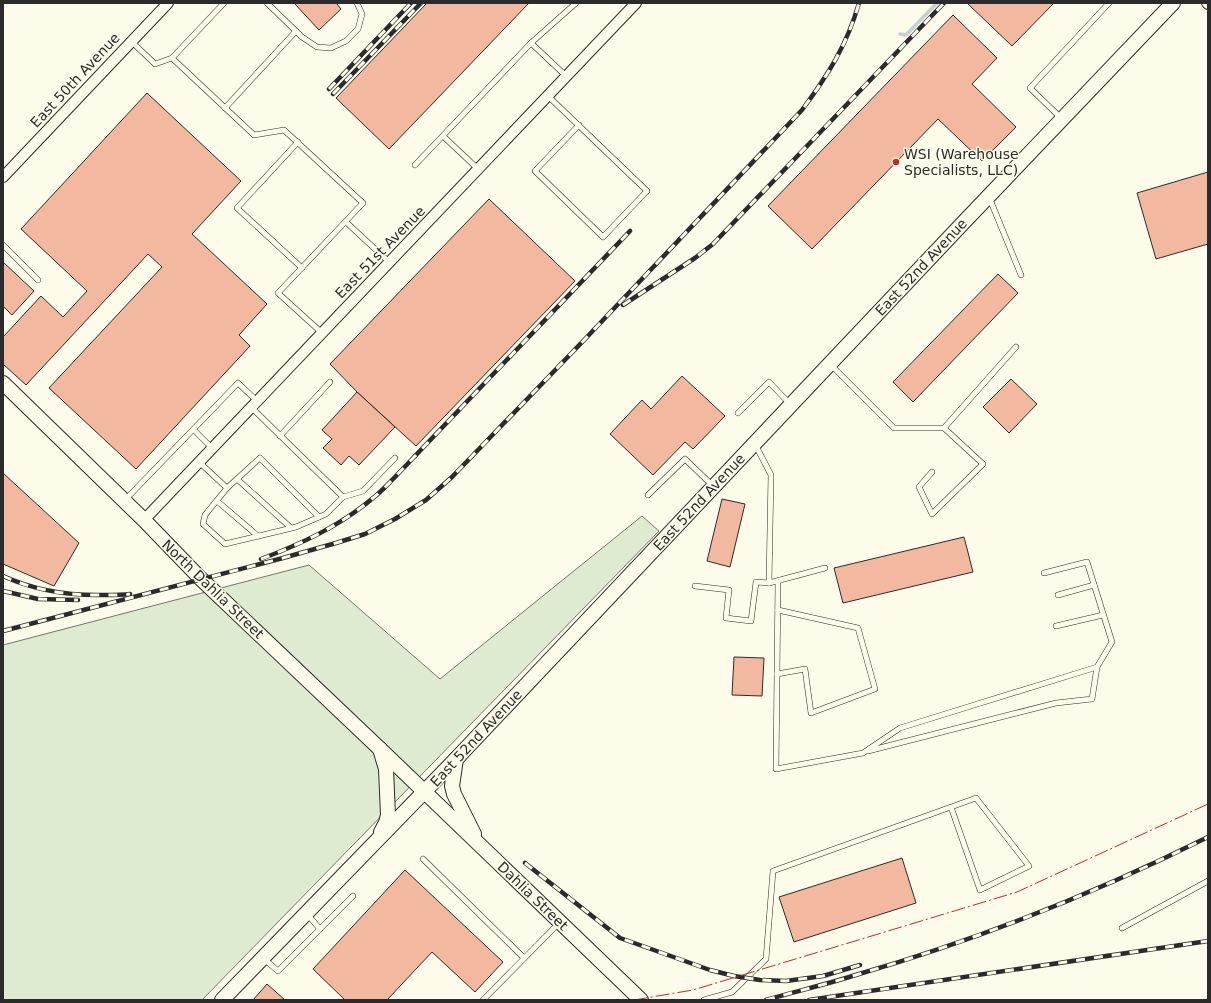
<svg xmlns="http://www.w3.org/2000/svg" width="1211" height="1003" viewBox="0 0 1211 1003" font-family="'DejaVu Sans',sans-serif">
	<style>
		.green { fill: #deebd1; stroke: #74746e }
		.lines { fill: none; stroke-linecap: round; stroke-linejoin: round }
		.stream { stroke: #c7d0d0; stroke-width: 3.5 }
		.building { fill: #f2b8a0; stroke: #2b2b2b }
		.lane-casing { stroke: #2b2b2b; stroke-width: 6 }
		.street-casing { stroke: #2b2b2b; stroke-width: 12 }
		.secondary-casing { stroke: #2b2b2b; stroke-width: 16 }
		.lane { stroke: #fdfbea; stroke-width: 5 }
		.street { stroke: #fdfbea; stroke-width: 10 }
		.secondary { stroke: #fdfbea; stroke-width: 14 }
		.rail-casing { stroke: #2b2b2b; stroke-width: 4.5 }
		.rail { stroke: #fdfbea; stroke-width: 3; stroke-dasharray: 9; stroke-linecap: butt }
		.power { stroke: #c62828; stroke-width: 1; stroke-dasharray: 14 3 2 3; stroke-linecap: butt }
		.poi-dot { fill: #c62828; stroke: #fdfbea; stroke-width: 1.5 }
		.labels { text-anchor: middle; stroke-width: 3; stroke-linejoin: round; paint-order: stroke }
		.street-label { font-size: 14px; fill: #2b2b2b; stroke: #fdfbea }
		.poi-label { font-size: 14px; fill: #2b2b2b; stroke: #fdfbea; text-anchor: start }
	</style>
	<rect width="100%" height="100%" fill="#fdfbea"/>
	<path class="green" d="M642,516L659,531L202,1000H3V645L309,565L440,679Z"/>
	<g class="lines">
		<path class="stream" d="M900,34L906,35L937,3"/>
	</g>
	<g class="building">
		<path d="M294,3H336L341,9L319,30Z"/>
		<path d="M427,3H529L389,149L336,98Z"/>
		<path d="M967,3H1054L1012,46Z"/>
		<path d="M953,15L997,58L972,84L1016,127L982,161L938,119L812,249L768,206Z"/>
		<path d="M147,93L241,181L192,234L267,304L239,335L250,346L136,469L49,388L162,267L148,254L26,385L3,364V337L41,296L63,317L87,291L21,229Z"/>
		<path d="M1208,172V244L1156,259L1137,193Z"/>
		<path d="M489,199L575,281L416,446L357,392L330,364Z"/>
		<path d="M3,262L34,291L12,315L3,306Z"/>
		<path d="M998,274L1018,293L913,402L893,382Z"/>
		<path d="M682,376L725,416L693,449L685,442L653,475L610,434L642,400L651,409Z"/>
		<path d="M1011,379L1037,404L1009,433L983,407Z"/>
		<path d="M357,392L395,427L359,465L349,456L341,465L323,448L332,439L322,430Z"/>
		<path d="M3,473L79,543L54,586L3,564Z"/>
		<path d="M722,499L745,504L730,567L707,561Z"/>
		<path d="M964,537L973,572L843,603L834,568Z"/>
		<path d="M734,657L764,658L762,696L732,695Z"/>
		<path d="M902,858L916,903L794,942L779,897Z"/>
		<path d="M405,870L503,962L475,992L432,952L387,1000H345L313,969Z"/>
		<path d="M267,984L285,1000H253Z"/>
	</g>
	<g class="lines">
		<defs>
			<g id="lane">
				<path d="M224,3L172,58L254,135L284,130L363,203L278,293L322,333"/>
				<path d="M267,3L302,37L317,47L331,48L346,41L358,29L362,14L357,3"/>
				<path d="M131,41L155,64L172,58"/>
				<path d="M531,43L566,76"/>
				<path d="M548,96L647,191L603,237L535,171L579,125"/>
				<path d="M225,108L296,31"/>
				<path d="M1061,118L1030,88L1109,3"/>
				<path d="M443,136L478,169"/>
				<path d="M298,142L237,208L302,268"/>
				<path d="M415,165L531,43L576,3"/>
				<path d="M989,197L1021,275"/>
				<path d="M346,222L389,262"/>
				<path d="M3,245L38,280"/>
				<path d="M830,364L894,428H944L1016,347"/>
				<path d="M738,413L769,382L790,404"/>
				<path d="M194,430L212,448"/>
				<path d="M280,436L330,382"/>
				<path d="M755,444L771,475L769,583L825,568"/>
				<path d="M199,462L227,488L205,515L203,524L225,544L296,527L326,514L343,497L251,407"/>
				<path d="M932,472L919,487L932,514L983,464L944,428"/>
				<path d="M237,479L290,527"/>
				<path d="M227,488L260,458L319,517"/>
				<path d="M648,495L685,459L713,486"/>
				<path d="M343,497L363,491L395,458"/>
				<path d="M125,500L238,383L257,401"/>
				<path d="M217,501L258,536"/>
				<path d="M778,581L776,769L863,753L900,728L1097,667L1112,642L1087,562L1044,573"/>
				<path d="M695,586L729,590L726,618L751,621L756,582L769,583"/>
				<path d="M1058,595L1094,585"/>
				<path d="M1056,626L1103,615"/>
				<path d="M777,674L805,669L811,713L875,689L858,628L778,610"/>
				<path d="M868,751L1056,703L1092,699L1097,667"/>
				<path d="M423,859L524,958"/>
				<path d="M307,914L320,929L353,896"/>
				<path d="M1122,928L1208,881"/>
				<path d="M263,958L278,971L320,929"/>
				<path d="M483,1000L559,923"/>
				<path d="M704,1000L732,992L766,959L773,871L951,807L976,798L1029,866L980,890L951,807"/>
			</g>
			<g id="street">
				<path d="M1207,3L1208,4"/>
				<path d="M3,177L168,3"/>
				<path d="M144,520L636,3"/>
			</g>
			<g id="secondary">
				<path d="M3,383L144,520L201,579L380,749L641,1000"/>
				<path d="M380,749L386,769L388,815L386,823L381,832"/>
				<path d="M456,759L452,786L454,794L474,834"/>
				<path d="M222,1000L456,759L963,223L1173,3"/>
			</g>
		</defs>
		<use href="#lane" class="lane-casing"/>
		<use href="#street" class="street-casing"/>
		<use href="#secondary" class="secondary-casing"/>
		<use href="#lane" class="lane"/>
		<use href="#street" class="street"/>
		<use href="#secondary" class="secondary"/>
		<defs>
			<g id="rail">
				<path d="M329,89L411,3"/>
				<path d="M333,94L421,3"/>
				<path d="M623,305L695,258L713,244L944,3"/>
				<path d="M261,559C301,544 340,526 373,498C381,492 388,484 395,477L630,231"/>
				<path d="M3,576C36,591 69,596 105,595C114,595 122,595 130,594"/>
				<path d="M3,591L38,599L78,600"/>
				<path d="M3,631L283,558L336,543L365,534L395,519L426,500L452,477L587,337L802,110C828,75 847,45 859,3"/>
				<path d="M525,863L620,938L710,970L734,976L760,980L786,981L823,976L860,965"/>
				<path d="M766,1000C797,991 828,984 859,974C979,939 1096,893 1208,837"/>
				<path d="M809,1000L1208,941"/>
			</g>
		</defs>
		<use href="#rail" class="rail-casing"/>
		<use href="#rail" class="rail"/>
		<path class="power" d="M634,1000L693,990L1017,892L1208,804"/>
	</g>
	<circle class="poi-dot" cx="896" cy="162" r="4"/>
	<g class="labels">
		<g class="street-label">
			<text transform="translate(75 80) rotate(-47)" y="5">East 50th Avenue</text>
			<text transform="translate(380 252) rotate(-46)" y="5">East 51st Avenue</text>
			<text transform="translate(921 267) rotate(-47)" y="5">East 52nd Avenue</text>
			<text transform="translate(699 502) rotate(-47)" y="5">East 52nd Avenue</text>
			<text transform="translate(213 589) rotate(44)" y="5">North Dahlia Street</text>
			<text transform="translate(476 738) rotate(-47)" y="5">East 52nd Avenue</text>
			<text transform="translate(533 896) rotate(44)" y="5">Dahlia Street</text>
		</g>
		<g class="poi-label">
			<text x="904" y="159">WSI (Warehouse<tspan x="904" dy="16">Specialists, LLC)</tspan></text>
		</g>
	</g>
	<rect width="1211" height="1003" fill="none" stroke="#2b2b2b" stroke-width="8"/>
</svg>
